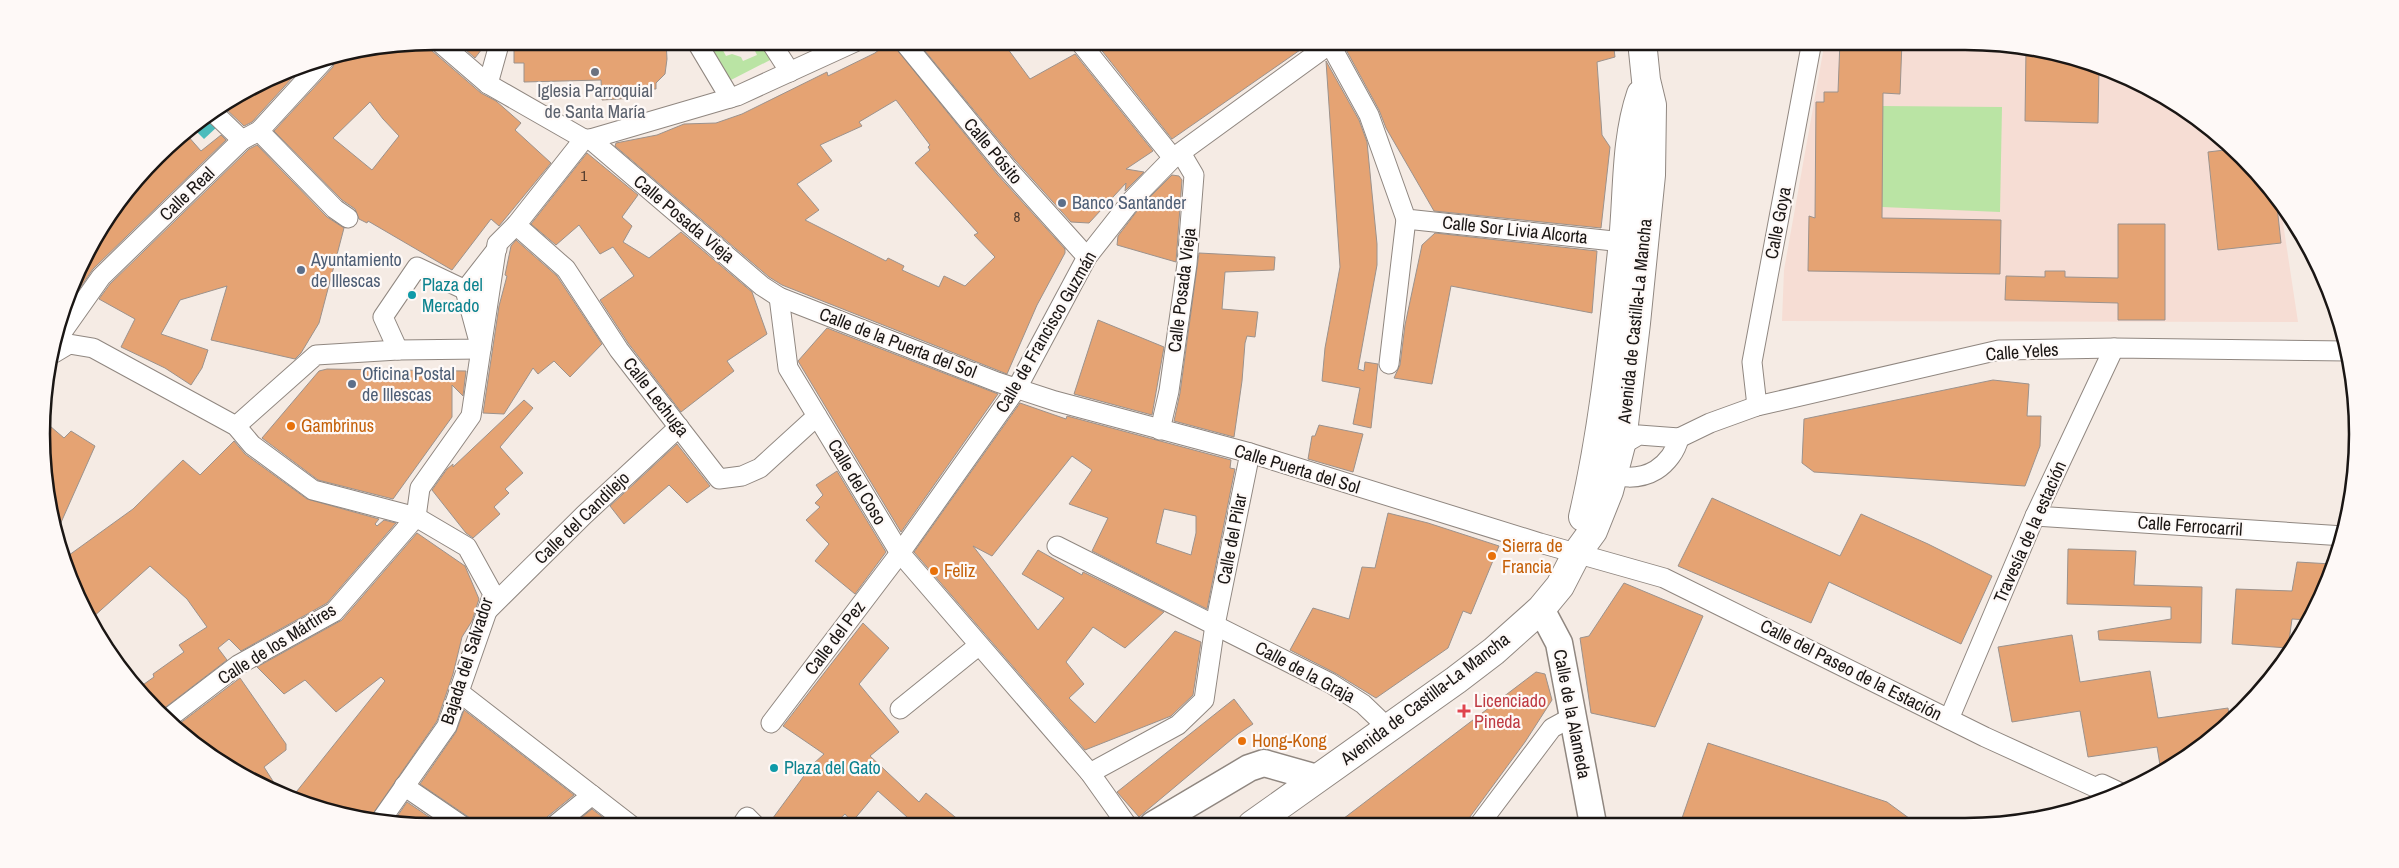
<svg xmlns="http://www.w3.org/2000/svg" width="2399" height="868" viewBox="0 0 2399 868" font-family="'Archivo Narrow',sans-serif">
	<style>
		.education { fill: #f6ddd4 }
		.green { fill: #bae4a4 }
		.water { fill: #4cbcbc }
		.building { fill: #e5a373; stroke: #9c928c; fill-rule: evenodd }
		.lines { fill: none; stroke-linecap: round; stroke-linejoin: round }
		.street-casing { stroke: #908780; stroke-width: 21 }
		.secondary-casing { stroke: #908780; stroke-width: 29 }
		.primary-casing { stroke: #908780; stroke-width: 30 }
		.street { stroke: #fff; stroke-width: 19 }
		.secondary { stroke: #fff; stroke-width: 26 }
		.primary { stroke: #fff; stroke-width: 28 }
		.worship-dot { fill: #6b7280; stroke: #fef9f7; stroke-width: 2 }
		.service-dot { fill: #5c6f8a; stroke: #fef9f7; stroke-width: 2 }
		.culture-dot { fill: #0f9aa8; stroke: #fef9f7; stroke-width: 2 }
		.food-dot { fill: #e8710a; stroke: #fef9f7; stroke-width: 2 }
		.health-dot { fill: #e0444e; stroke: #fef9f7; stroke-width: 2 }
		.labels { text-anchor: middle; stroke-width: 4.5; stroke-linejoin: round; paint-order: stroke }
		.number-label { font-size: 15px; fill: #4d392c }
		.worship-label { font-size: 18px; fill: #5b616d; stroke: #fef9f7 }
		.street-label { font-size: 18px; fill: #1a1614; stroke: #fef9f7 }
		.service-label { font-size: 18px; fill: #4e5e75; stroke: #fef9f7; text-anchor: start }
		.culture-label { font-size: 18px; fill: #0d838f; stroke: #fef9f7; text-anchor: start }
		.food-label { font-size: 18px; fill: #c56008; stroke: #fef9f7; text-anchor: start }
		.health-label { font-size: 18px; fill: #be3a42; stroke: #fef9f7; text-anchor: start }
		.rim { fill: none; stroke: #1a1614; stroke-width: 2.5 }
	</style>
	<rect width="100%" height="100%" fill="#f5ebe4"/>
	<path class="education" d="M1825,41H1965L2066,55L2138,82L2204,122L2260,175L2280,203L2298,322L1782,321L1784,270Z"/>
	<g class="green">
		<path d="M707,41H718L726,56L732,54L741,57L743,61L757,55L755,51L767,46L774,58L729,81Z"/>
		<path d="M778,41H808L784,53Z"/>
		<path d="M1882,106L2002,107L2000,212L1882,207Z"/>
	</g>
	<path class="water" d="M209,118L218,126L204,139L193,128Z"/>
	<g class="building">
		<path d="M456,41H488L475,58Z"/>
		<path d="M514,41H666L667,59L665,74L656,83V89H650L651,97L602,100L601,80L524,82V63H514Z"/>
		<path d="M890,41L997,174L1065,249V253L1037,305L1007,374L782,285L769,277L615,146L616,143L657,135L684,124L716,123L742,114L827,72L828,76L875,53ZM896,100L930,145L928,147L930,150L915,163L978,233L974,235L995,257L965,286L944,276L939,287L902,270L904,266L888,258L886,261L805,220L819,210L797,184L832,161L820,145L862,126L859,122Z"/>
		<path d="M938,41H1002L1030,79L1075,54L1153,151L1126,169L1144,172L1125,191L1126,183L1089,223L1071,222L1015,160L925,51Z"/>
		<path d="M1097,41H1313L1172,139L1095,42Z"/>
		<path d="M1345,41H1613L1615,57L1597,62L1602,135L1610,147L1601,228L1434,211L1386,128L1379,110L1344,46Z"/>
		<path d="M1840,41H1902L1900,94L1883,93L1882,218L2001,220L2000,274L1808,271L1809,216L1815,218L1816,102H1824V92H1838Z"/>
		<path d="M427,42L431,50L481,93L496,101L521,123L515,130L551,163L499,226L491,219L452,270L368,221L367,223L359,219L355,209L342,200L274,131L333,67L336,55L358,49ZM370,102L383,119L399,136L372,170L333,138Z"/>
		<path d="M2026,49L2066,55L2099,67L2098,123L2025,121Z"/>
		<path d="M1326,61L1359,120L1367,142L1377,244V265L1358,369L1364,371L1365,362L1378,364L1371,428L1353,424L1360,388L1322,381L1325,348L1340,267Z"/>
		<path d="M304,65L252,122L244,126L225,108L284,71Z"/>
		<path d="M187,135L201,151L221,135L226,140L93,269L80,288L74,284L82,260L123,195L163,152L177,140L179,143Z"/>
		<path d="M257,145L327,217L344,228L319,323L301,353L295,359L211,340L227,286L180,300L161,334L208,350L202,368L191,385L165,368L121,347L135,319L99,299L110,284L249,149Z"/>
		<path d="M2233,149L2260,175L2276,197L2281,243L2218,250L2208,152Z"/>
		<path d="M587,153L638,195L622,217L632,226L623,242L649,258L681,232L752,292L767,334L727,361L734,371L681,412L628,343L600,300L634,276L613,247L600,254L579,225L556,245L531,224Z"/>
		<path d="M1172,175L1179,176L1182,180L1176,262L1117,245L1118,236L1140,207Z"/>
		<path d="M2118,224H2165V320H2118V303L2005,300L2006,276L2045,277V271H2065V277L2118,278Z"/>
		<path d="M1435,233L1597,251L1592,313L1451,286L1432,384L1394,378L1400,365L1405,325L1422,245Z"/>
		<path d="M516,240L557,276L602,344L570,377L554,361L538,374L533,368L504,414L483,413L499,306L507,276L505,275L511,246Z"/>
		<path d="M1199,253L1275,257L1274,270L1225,272L1222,309L1258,312L1255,337L1247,336L1245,343L1242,381L1234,437L1174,421L1180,393Z"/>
		<path d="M1098,320L1164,347L1152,415L1074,394Z"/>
		<path d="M827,328L998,394L901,532L798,361Z"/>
		<path d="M327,369L466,371L463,396L452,385V417L393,499L318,480L262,438L319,371Z"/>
		<path d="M1993,380L2029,384L2027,416H2041L2040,446L2025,486L1814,472L1802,463L1804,419Z"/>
		<path d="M524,400L533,408L500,447L523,473L505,489L509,493L494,507L500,514L473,538L466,533L432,490L447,469L453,464V467Z"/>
		<path d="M1020,403L1066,419L1067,416L1231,460L1230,468L1235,469L1207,609L1092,551L1108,518L1069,504L1092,470L1072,456L992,556L973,546L1038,630L1064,598L1022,574L1038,550L1082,575L1083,572L1164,612L1125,648L1093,627L1066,662L1084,684L1069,698L1095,723L1175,631L1201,642L1193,695L1171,716L1085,750L914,552ZM1164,509L1196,516V533L1191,555L1156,543Z"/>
		<path d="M43,420L64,438L71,431L95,446L55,536L42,460Z"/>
		<path d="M1319,425L1363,434L1353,472L1308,459L1312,436H1315Z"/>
		<path d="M234,441L245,454L307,499L379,519L375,524L377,526L384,520L396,523L327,603L241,651L229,639L218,648L227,660L158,713L137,689L154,677L153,674L184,652L179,645L207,627L187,599L150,566L92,618L65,558L133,509L183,460L200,475Z"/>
		<path d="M677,444L710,486L687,503L669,485L624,524L610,506Z"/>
		<path d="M837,471L886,552L855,594L815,561L829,544L806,520L820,507L815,503L823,495L816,485Z"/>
		<path d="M1712,498L1840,556L1861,514L1928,544L1992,576L1961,644L1829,582L1811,623L1678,566Z"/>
		<path d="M1388,513L1428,523L1499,546L1471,614L1463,611L1448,648L1376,698L1335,673L1290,650L1313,608L1349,619L1362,567L1375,568Z"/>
		<path d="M417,533L465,566L479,599L472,621L462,637L453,674L437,721L370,818L333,813L293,796L385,681L381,677L336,712L305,680L284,694L257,667L342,620Z"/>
		<path d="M2068,549L2136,551L2134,585L2202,587L2201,643L2099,640L2098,631L2171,619V607L2067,604Z"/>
		<path d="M2297,562L2332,564L2309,620L2292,619L2288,648L2232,644L2236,589L2292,591Z"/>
		<path d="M1624,583L1703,616L1655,727L1591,713L1580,638L1589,636Z"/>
		<path d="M863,623L889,648L859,684L899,732L870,756L919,802L926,793L966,826H917L878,791L852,822L845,814L832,826H767L812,765L824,754L783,726Z"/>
		<path d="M2072,635L2080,682L2150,671L2158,718L2228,708L2230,722L2224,729L2161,771L2157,747L2088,757L2080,711L2012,722L1998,647Z"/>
		<path d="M1536,672L1545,674L1552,700L1525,742L1464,825H1335Z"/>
		<path d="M240,678L286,744V750L264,767L278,789L216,760L175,727Z"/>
		<path d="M1234,699L1253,724L1238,734L1139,817L1117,792Z"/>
		<path d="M464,710L574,795L547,817L543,827H475L470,818L420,784L456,732Z"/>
		<path d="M1708,743L1887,802L1917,824H1680Z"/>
		<path d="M407,802L444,827L394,821Z"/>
		<path d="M592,809L614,826H571Z"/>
	</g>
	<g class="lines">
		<defs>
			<g id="street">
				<path d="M438,41L488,84L584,139"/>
				<path d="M696,41L730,98"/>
				<path d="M770,41L790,72"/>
				<path d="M903,41L1006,167L1087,257"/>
				<path d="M1079,41L1173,158"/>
				<path d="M1330,44L1369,115L1406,219L1623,242"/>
				<path d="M488,84L500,41"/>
				<path d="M215,114L242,140"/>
				<path d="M259,131L335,209L348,218"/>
				<path d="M584,139H590L737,96L857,41"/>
				<path d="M590,139L762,286L779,297L997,382L1055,401L1250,453L1540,543L1664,578L1985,737L2099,789L2102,784L2119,792"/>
				<path d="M516,225L566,269L619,350L719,479L742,476L760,468L817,416"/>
				<path d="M779,297L788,368L900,553L1090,773L1127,825"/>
				<path d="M58,338L101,277L242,140L259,131L325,59"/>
				<path d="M398,350L383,317L417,267L476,295"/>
				<path d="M54,353L69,344L93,348L236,426L252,445L313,490L416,517L467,547L493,594L447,726L381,820"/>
				<path d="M1389,364L1406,219"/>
				<path d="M1757,406L1752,362L1812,41"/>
				<path d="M236,426L316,355L398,350L481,349L497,244L516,225L584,139"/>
				<path d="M1160,430L1169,391L1187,264L1194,175L1181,153"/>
				<path d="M1615,449L1639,435L1679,438L1710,423L1757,406L1999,350L2114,348L2347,351"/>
				<path d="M1608,464C1612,483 1643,478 1656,470C1667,463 1676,451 1679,438"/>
				<path d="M2035,516L2344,536"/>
				<path d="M1057,546L1330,683L1363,704L1388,728"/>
				<path d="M488,610L584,515L679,427"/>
				<path d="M459,692L632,826"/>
				<path d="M900,709L978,646"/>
				<path d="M1949,719L2035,516L2114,348"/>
				<path d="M166,720L238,665L334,612L416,517L420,488L471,416L481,349L465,290L497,249"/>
				<path d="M771,723L900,553L1017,388L1087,257L1132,200L1173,158L1334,41"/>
				<path d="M1090,773L1178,725L1204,700L1215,625L1250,453"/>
				<path d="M404,786L464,827"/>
				<path d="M1479,825L1552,728L1563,722L1573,724"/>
				<path d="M554,826L592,795"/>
				<path d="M741,826L747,817L756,826"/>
			</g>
			<g id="secondary">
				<path d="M1541,609L1559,643L1593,824"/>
				<path d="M1153,825L1249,768L1264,763L1317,778"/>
			</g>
			<g id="primary">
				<path d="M1583,517C1604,427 1613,333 1623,242C1628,193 1625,141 1641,94"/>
				<path d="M1252,825L1456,680L1494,651L1541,609L1560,586L1577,553L1593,531L1609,491L1622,441L1636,323L1651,175L1652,105L1646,80L1642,41"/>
			</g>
		</defs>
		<use href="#street" class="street-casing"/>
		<use href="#secondary" class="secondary-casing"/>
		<use href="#primary" class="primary-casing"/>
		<use href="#street" class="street"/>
		<use href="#secondary" class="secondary"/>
		<use href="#primary" class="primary"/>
	</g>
	<circle class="worship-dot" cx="595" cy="72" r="5"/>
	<g class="service-dot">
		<circle cx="1062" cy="203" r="5"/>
		<circle cx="301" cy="270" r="5"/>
		<circle cx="352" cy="384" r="5"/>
	</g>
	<g class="culture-dot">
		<circle cx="412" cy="295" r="5"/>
		<circle cx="774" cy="768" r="5"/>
	</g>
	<g class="food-dot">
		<circle cx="291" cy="426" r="5"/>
		<circle cx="1492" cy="556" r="5"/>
		<circle cx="934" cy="571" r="5"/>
		<circle cx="1242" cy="741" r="5"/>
	</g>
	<path class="health-dot" d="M1461.5 703.5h5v5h5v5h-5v5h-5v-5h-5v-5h5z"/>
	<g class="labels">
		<g class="number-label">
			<text x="584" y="181">1</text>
			<text x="1017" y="222">8</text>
		</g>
		<g class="worship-label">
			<text x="595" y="97">Iglesia Parroquial<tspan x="595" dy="21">de Santa María</tspan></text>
		</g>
		<g class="street-label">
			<text transform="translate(993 151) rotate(50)" y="6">Calle Pósito</text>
			<text transform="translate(187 194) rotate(-44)" y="6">Calle Real</text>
			<text transform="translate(684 219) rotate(40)" y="6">Calle Posada Vieja</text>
			<text transform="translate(1778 223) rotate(-79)" y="6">Calle Goya</text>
			<text transform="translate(1515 230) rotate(6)" y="6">Calle Sor Livia Alcorta</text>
			<text transform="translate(1182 290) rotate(-83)" y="6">Calle Posada Vieja</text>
			<text transform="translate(1635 321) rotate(-84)" y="6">Avenida de Castilla-La Mancha</text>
			<text transform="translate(1046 332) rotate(-60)" y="6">Calle de Francisco Guzmán</text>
			<text transform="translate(898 343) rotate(21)" y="6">Calle de la Puerta del Sol</text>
			<text transform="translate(2022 352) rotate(-4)" y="6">Calle Yeles</text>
			<text transform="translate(656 397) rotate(52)" y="6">Calle Lechuga</text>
			<text transform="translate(1297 469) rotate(17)" y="6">Calle Puerta del Sol</text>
			<text transform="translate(857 482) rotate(59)" y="6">Calle del Coso</text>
			<text transform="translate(582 518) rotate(-44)" y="6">Calle del Candilejo</text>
			<text transform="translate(2190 526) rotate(4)" y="6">Calle Ferrocarril</text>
			<text transform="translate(2030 532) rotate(-66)" y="6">Travesía de la estación</text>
			<text transform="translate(1232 539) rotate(-79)" y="6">Calle del Pilar</text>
			<text transform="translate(835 638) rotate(-53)" y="6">Calle del Pez</text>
			<text transform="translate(277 644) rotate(-32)" y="6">Calle de los Mártires</text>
			<text transform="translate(467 661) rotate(-72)" y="6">Bajada del Salvador</text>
			<text transform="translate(1851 670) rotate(27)" y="6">Calle del Paseo de la Estación</text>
			<text transform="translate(1305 672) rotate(28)" y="6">Calle de la Graja</text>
			<text transform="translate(1425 699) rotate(-37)" y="6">Avenida de Castilla-La Mancha</text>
			<text transform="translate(1572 714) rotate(79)" y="6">Calle de la Alameda</text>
		</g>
		<g class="service-label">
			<text x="1072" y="209">Banco Santander</text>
			<text x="311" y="266">Ayuntamiento<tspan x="311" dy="21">de Illescas</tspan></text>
			<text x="362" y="380">Oficina Postal<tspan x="362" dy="21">de Illescas</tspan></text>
		</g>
		<g class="culture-label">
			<text x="422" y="291">Plaza del<tspan x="422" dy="21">Mercado</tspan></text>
			<text x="784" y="774">Plaza del Gato</text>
		</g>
		<g class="food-label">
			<text x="301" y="432">Gambrinus</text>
			<text x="1502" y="552">Sierra de<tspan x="1502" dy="21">Francia</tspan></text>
			<text x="944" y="577">Feliz</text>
			<text x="1252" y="747">Hong-Kong</text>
		</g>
		<g class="health-label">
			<text x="1474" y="707">Licenciado<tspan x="1474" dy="21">Pineda</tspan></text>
		</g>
	</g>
	<path d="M0 0H2399V868H0ZM434 50H1965A384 384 0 0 1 2349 434V434A384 384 0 0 1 1965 818H434A384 384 0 0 1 50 434V434A384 384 0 0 1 434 50Z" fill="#fef9f7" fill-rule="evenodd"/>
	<path class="rim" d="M434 50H1965A384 384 0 0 1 2349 434V434A384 384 0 0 1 1965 818H434A384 384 0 0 1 50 434V434A384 384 0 0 1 434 50Z"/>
</svg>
